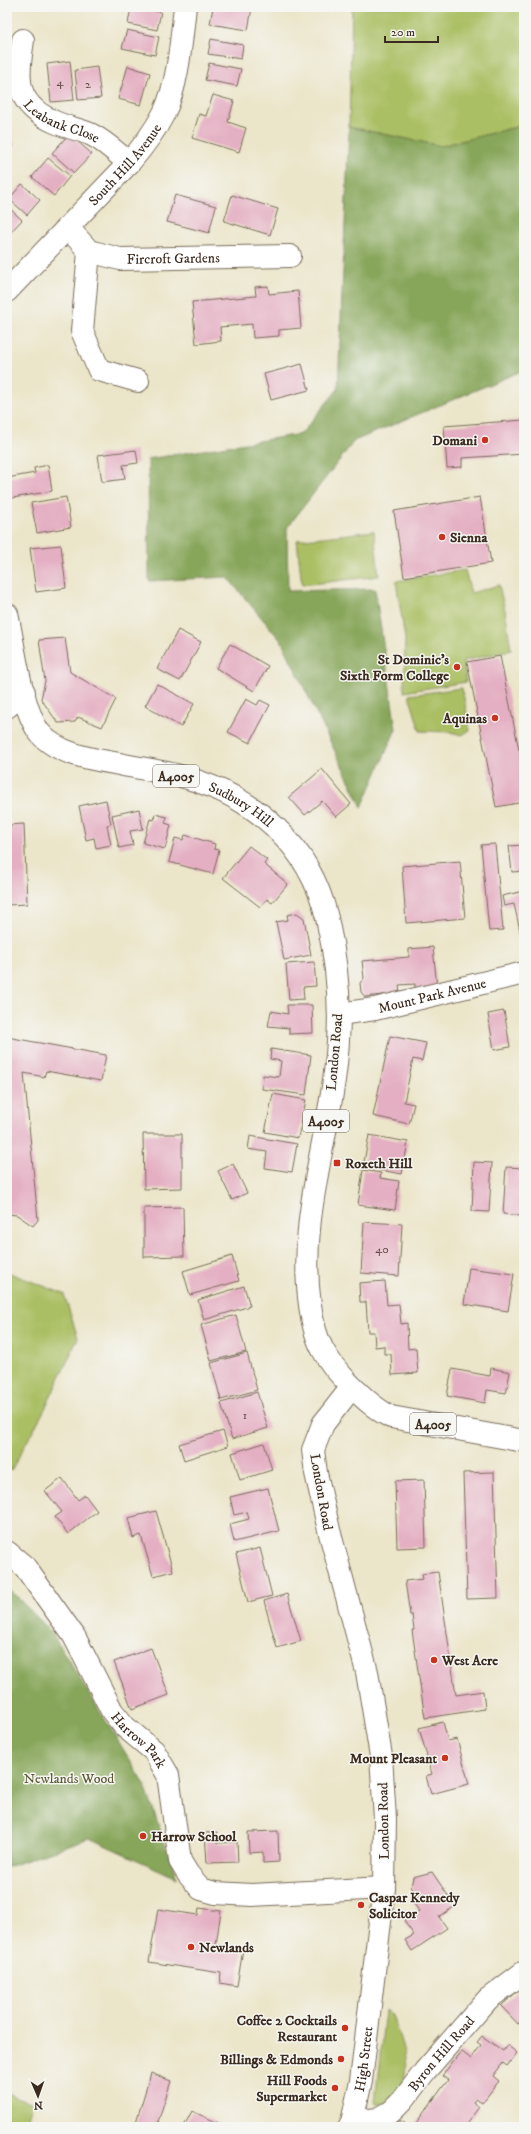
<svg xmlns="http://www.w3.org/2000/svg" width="531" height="2134" viewBox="0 0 531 2134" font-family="'IM FELL DW Pica',serif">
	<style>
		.green { fill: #aabf64; stroke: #727441 }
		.forest { fill: #87a65a; stroke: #61683c }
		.building { fill: #e4afc2 }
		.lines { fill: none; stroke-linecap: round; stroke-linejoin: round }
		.minor-casing { stroke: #796b5a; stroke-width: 24 }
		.major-casing { stroke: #796b5a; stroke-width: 24 }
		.minor { stroke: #fff; stroke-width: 22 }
		.major { stroke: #fff; stroke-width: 22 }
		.poi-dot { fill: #c8321e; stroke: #f6f6f2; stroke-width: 1.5 }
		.labels { text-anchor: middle; stroke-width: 3; stroke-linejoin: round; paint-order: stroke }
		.number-label { font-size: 12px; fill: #654b47 }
		.shield { fill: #f6f6f2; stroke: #73675e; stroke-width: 1 }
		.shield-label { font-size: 13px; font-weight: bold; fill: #3b2a1e }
		.street-label { font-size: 14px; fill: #3b2a1e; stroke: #f6f6f2 }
		.poi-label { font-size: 14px; font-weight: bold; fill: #3b2a1e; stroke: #f6f6f2; text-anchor: end }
		.park-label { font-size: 14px; fill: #5c5733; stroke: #f6f6f2 }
	</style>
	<rect width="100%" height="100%" fill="#f6f6f2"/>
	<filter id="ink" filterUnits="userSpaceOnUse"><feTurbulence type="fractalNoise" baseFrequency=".025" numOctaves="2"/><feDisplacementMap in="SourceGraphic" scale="8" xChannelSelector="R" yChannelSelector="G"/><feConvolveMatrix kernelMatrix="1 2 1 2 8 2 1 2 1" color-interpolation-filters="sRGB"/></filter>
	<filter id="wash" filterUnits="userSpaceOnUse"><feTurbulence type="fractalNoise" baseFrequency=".012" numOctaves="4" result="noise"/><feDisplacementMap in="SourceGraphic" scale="16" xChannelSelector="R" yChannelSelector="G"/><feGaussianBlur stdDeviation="0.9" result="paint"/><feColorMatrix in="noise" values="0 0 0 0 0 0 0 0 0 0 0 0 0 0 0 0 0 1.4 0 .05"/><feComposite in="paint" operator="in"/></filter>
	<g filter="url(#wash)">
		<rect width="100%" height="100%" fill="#ebe5c9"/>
		<g class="green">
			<path d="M352,7H524V125L441,146L349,127Z"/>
			<path d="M374,531L379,576L302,585L297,540Z"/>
			<path d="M465,570L471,593L499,585L506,615L511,650L463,661L466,682L404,692L405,639L396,581Z"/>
			<path d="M462,688L470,730L462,735L450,732L420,731L409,695Z"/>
			<path d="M7,1272L64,1294L78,1338L46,1407L12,1469L7,1472Z"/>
			<path d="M385,2010L391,2015L394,2021C402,2045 415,2074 395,2095C389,2101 385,2105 376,2104L375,2101Z"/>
			<path d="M7,2093L33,2104L24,2127H7Z"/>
		</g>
		<g class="forest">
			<path d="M524,125V370L354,441L287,528L288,591L375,589L396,729L362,807L282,642L227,577L149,581L148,459L301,434L338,389L349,127L441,146Z"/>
			<path d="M7,1587L50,1630L144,1783L177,1878L89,1838L7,1867Z"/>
		</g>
		<g id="blocks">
			<g class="building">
				<path d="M131,7L161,12L157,30L128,24Z"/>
				<path d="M213,7L252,8L248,30L210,24Z"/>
				<path d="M127,30L159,37L155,55L122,48Z"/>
				<path d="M211,39L243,45L241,59L208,54Z"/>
				<path d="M70,61L74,100L51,102L47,64Z"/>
				<path d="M209,63L241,69L237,86L205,80Z"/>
				<path d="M128,66L150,73L141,105L118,99Z"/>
				<path d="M97,67L101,98L78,100L75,70Z"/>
				<path d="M213,95L234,101L228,122L246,128L239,152L192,138L199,114L206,116Z"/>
				<path d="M69,134L92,154L74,173L52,153Z"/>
				<path d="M7,139L14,145L7,153Z"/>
				<path d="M48,158L70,176L54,196L32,177Z"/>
				<path d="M22,184L40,200L27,215L9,199Z"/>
				<path d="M175,195L216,206L209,233L167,222Z"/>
				<path d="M232,195L278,209L270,235L224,221Z"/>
				<path d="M7,206L22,220L7,236Z"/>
				<path d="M268,286L269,294L298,291L301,328L279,330V336L253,338L252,324L220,327L221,341L196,344L192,302L256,296L255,287Z"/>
				<path d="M302,364L309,390L271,400L264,374Z"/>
				<path d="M524,420V454L462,458V467L447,468L444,426Z"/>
				<path d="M136,450L138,463L123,465L125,479L102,482L98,455Z"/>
				<path d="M48,465L52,491L7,499V478L35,473L34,468Z"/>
				<path d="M66,497L71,527L37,533L31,503Z"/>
				<path d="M480,497L491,563L404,577L394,511Z"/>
				<path d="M61,545L66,588L36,592L30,548Z"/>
				<path d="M178,630L201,642L180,681L157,669Z"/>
				<path d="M65,638L70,672L116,699L102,727L78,717L75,722L58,723L41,699L45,681L39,640Z"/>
				<path d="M230,644L268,666L254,691L216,668Z"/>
				<path d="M500,656L519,750L524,749V802L496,807L467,662Z"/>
				<path d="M157,684L194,704L181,727L145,706Z"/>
				<path d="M246,699L257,705L260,700L270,705L250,743L228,732Z"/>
				<path d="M322,769L351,804L336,817L322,801L305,815L289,797Z"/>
				<path d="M106,800L111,824L107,825L111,845L96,848L94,838L86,840L79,806Z"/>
				<path d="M139,809L143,829L130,831L133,845L119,848L112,815Z"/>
				<path d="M155,814L167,817L165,823L171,825L165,849L143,843L150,819L154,820Z"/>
				<path d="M24,824L27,904L7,905V825Z"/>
				<path d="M185,835L215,844L214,849L219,850L213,874L169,862L175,838L183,840Z"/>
				<path d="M495,844L503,930L489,931L481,845Z"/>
				<path d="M524,845V871L512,872L509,846Z"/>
				<path d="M249,846L267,860L264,864L288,884L272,903L267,899L260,907L223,878Z"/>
				<path d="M460,861L465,918L406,923L402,866Z"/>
				<path d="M524,891V944H523L514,904L504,906L502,896Z"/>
				<path d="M297,913L304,918L311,955L284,960L276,922L288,920L287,915Z"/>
				<path d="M433,947L437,988L415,990V984L399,985L400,993L365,997L361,992L360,983L364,978L362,961L409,957V949Z"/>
				<path d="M314,962L316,986L303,987L304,999L289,1000L286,964Z"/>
				<path d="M287,1005H312L313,1033L289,1034V1028L268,1026L271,1011L288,1014Z"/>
				<path d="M504,1011L510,1047L494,1050L488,1014Z"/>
				<path d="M390,1036L426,1043L422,1061L413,1059L404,1102L414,1104L409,1124L373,1116Z"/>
				<path d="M7,1037L106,1055L101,1081L46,1071L44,1077L24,1073L38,1220L33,1226L17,1215L7,1214Z"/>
				<path d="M271,1049L311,1055L306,1095L262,1089L263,1075L279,1077L281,1061L270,1059Z"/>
				<path d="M273,1094L306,1100L298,1138L265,1132Z"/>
				<path d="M143,1134H182V1188L144,1189Z"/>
				<path d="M369,1135L408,1142L402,1174L363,1167Z"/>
				<path d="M250,1136L297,1144L292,1172L265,1168L267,1152L248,1149Z"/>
				<path d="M474,1162L492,1163L489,1212L472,1211Z"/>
				<path d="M233,1164L247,1193L232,1200L218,1171Z"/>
				<path d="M506,1167L524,1168L521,1216L503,1214Z"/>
				<path d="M363,1170L381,1173L380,1178L399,1181L395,1210L358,1205Z"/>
				<path d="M183,1207L184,1256L144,1257V1208Z"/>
				<path d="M364,1222L402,1224L399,1276L361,1273Z"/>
				<path d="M232,1256L239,1281L190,1295L183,1271Z"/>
				<path d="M469,1268L514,1274L508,1311L464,1304Z"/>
				<path d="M385,1281L387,1305L399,1304L401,1324L407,1323L408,1349L416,1348L418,1373L392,1375L391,1354H384V1346L375,1347L374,1332H368L366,1302H360L359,1283Z"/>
				<path d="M244,1286L250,1306L204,1320L198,1300Z"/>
				<path d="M236,1315L246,1352L211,1361L201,1325Z"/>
				<path d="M247,1353L257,1390L221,1400L211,1363Z"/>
				<path d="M491,1368L510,1372L506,1393L487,1390L485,1403L447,1396L452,1369L490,1376Z"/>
				<path d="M257,1392L268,1428L232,1439L221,1403Z"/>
				<path d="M523,1400H524V1421H520Z"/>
				<path d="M223,1431L228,1446L184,1460L179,1444Z"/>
				<path d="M264,1443L272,1470L240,1480L232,1453Z"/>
				<path d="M494,1472L498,1598L467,1599L463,1473Z"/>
				<path d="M62,1478L78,1500L85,1495L97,1511L68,1534L55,1517L62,1512L45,1491Z"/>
				<path d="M424,1480L426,1547L397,1548L395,1481Z"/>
				<path d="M268,1488L279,1531L234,1542L230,1524L249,1519L247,1512L234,1515L230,1497Z"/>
				<path d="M156,1511L173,1571L153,1576L141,1535L133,1538L128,1518Z"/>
				<path d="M260,1548L272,1596L248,1602L236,1554Z"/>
				<path d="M438,1572L456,1695L483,1691L485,1709L425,1718L412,1630H414L412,1615H410L405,1581L423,1579L422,1574Z"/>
				<path d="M287,1594L301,1641L277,1648L264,1601Z"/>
				<path d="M151,1648L169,1695L132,1709L114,1662Z"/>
				<path d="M443,1722L448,1741L457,1739L469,1784L431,1794L426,1776L432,1774L419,1728Z"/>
				<path d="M278,1831L279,1862L263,1863V1852L249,1853L248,1832Z"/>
				<path d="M217,1832V1843L237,1842L238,1862L207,1863L205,1833Z"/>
				<path d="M432,1872L455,1906L439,1917L447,1928L412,1951L405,1940L414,1935L404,1921L419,1911L412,1901L418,1897L411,1887L413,1877Z"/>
				<path d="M199,1908L221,1911L216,1945L243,1949L237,1986L220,1983L221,1973L149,1962L158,1909L198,1915Z"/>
				<path d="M521,1988L524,1991V2018L518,2024L501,2006Z"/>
				<path d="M482,2036L503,2051L507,2045L517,2053L507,2066L503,2063L493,2076L499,2081L482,2103L476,2099L473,2102L479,2107L464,2127H413L448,2080L442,2076L461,2051L471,2059L481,2045L477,2042Z"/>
				<path d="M151,2073L171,2081L158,2122L166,2127H145L136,2122Z"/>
				<path d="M192,2111L227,2127L184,2126Z"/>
				<path d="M393,2121H402L409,2127H387Z"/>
			</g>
		</g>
	</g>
	<g filter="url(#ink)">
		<use href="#blocks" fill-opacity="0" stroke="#796b5a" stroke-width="1"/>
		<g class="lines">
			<defs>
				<g id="minor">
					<path id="s1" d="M23,40C17,81 14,105 57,123C69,128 82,130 92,135C106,142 118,154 129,163"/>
					<path id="s2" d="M69,229L89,251L120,259L290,256"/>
					<path d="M89,251L82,331L99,370L138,381"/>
					<path id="s3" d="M7,291L129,163C142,148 155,131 164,113C179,82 181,40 185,7"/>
					<path d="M7,707L24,692"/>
					<path id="s4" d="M339,1014L375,1009L524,973"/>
					<path id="s5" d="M7,1552L25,1567L74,1636L112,1711L125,1727L154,1751L168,1775L180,1861L188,1874L201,1889L215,1893L252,1895L384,1888"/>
					<path id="s6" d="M352,2122L378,2119L391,2112L403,2100L425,2071L488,1999L524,1972"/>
					<path id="s7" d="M349,2127L352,2122L361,2081L384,1888L385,1819L381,1756L367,1672L329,1530L316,1473L313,1450L323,1424L352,1387"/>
				</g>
				<g id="major">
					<path id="s8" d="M7,614C14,645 21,707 39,732C55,753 90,759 114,763C137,768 162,771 184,777C255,797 310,845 327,918C336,958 341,999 338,1041C333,1129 297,1215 310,1305C312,1320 315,1336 323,1350C330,1364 340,1374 351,1386C364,1398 375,1409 391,1417L524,1441"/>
				</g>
			</defs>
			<use href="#minor" class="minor-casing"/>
			<use href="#major" class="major-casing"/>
			<use href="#minor" class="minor"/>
			<use href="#major" class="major"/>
		</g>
	</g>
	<g class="poi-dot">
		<circle cx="485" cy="440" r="4"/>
		<circle cx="442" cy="537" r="4"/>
		<circle cx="457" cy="667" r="4"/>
		<circle cx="495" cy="718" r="4"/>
		<rect x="333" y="1159" width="8" height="8" rx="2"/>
		<circle cx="434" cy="1660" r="4"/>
		<circle cx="445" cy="1758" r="4"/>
		<circle cx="143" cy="1836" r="4"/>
		<circle cx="361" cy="1905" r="4"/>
		<circle cx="191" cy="1947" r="4"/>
		<circle cx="345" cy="2028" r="4"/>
		<circle cx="341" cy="2059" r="4"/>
		<circle cx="335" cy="2088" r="4"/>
	</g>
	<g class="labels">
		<g class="number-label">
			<text x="60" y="86">4</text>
			<text x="88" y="88">2</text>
			<text x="382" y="1253">40</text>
			<text x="245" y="1419">1</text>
		</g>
		<g class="shield">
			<rect x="153" y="765" width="46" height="22" rx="3"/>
			<rect x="303" y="1110" width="46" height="22" rx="3"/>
			<rect x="410" y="1413" width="46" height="22" rx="3"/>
		</g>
		<g class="shield-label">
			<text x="176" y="781">A4005</text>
			<text x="326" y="1126">A4005</text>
			<text x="433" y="1429">A4005</text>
		</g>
		<g class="street-label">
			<text dy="5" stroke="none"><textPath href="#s1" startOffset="104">Leabank Close</textPath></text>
			<text dy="5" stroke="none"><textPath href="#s3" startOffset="173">South Hill Avenue</textPath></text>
			<text dy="5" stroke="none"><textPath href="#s2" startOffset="115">Fircroft Gardens</textPath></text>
			<text dy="5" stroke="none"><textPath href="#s8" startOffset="341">Sudbury Hill</textPath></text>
			<text dy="5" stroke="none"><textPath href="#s4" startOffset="95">Mount Park Avenue</textPath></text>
			<text transform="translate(334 1052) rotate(-85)" y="5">London Road</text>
			<text transform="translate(322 1492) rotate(80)" y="5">London Road</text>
			<text dy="5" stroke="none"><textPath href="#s5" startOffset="232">Harrow Park</textPath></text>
			<text transform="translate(383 1821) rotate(-91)" y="5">London Road</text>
			<text dy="5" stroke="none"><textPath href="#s6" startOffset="118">Byron Hill Road</textPath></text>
			<text dy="5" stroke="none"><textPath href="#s7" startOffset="70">High Street</textPath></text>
		</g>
		<g class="poi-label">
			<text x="477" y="445">Domani</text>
			<text x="450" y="542" text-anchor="start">Sienna</text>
			<text x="449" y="664">St Dominic's<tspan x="449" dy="16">Sixth Form College</tspan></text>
			<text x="487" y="723">Aquinas</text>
			<text x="345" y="1168" text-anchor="start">Roxeth Hill</text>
			<text x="442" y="1665" text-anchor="start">West Acre</text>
			<text x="437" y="1763">Mount Pleasant</text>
			<text x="151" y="1841" text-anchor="start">Harrow School</text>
			<text x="369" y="1902" text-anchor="start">Caspar Kennedy<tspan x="369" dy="16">Solicitor</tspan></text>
			<text x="199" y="1952" text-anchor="start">Newlands</text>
			<text x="337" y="2025">Coffee 2 Cocktails<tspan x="337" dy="16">Restaurant</tspan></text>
			<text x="333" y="2064">Billings &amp; Edmonds</text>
			<text x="327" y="2085">Hill Foods<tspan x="327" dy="16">Supermarket</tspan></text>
		</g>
		<g class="park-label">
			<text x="69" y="1783">Newlands Wood</text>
		</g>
	</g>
	<rect width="531" height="2134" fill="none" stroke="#f6f6f2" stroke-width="24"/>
	<g transform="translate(38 2096) rotate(178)" stroke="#f6f6f2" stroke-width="3" paint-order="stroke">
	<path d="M0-3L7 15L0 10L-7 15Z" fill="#3b2a1e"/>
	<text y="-6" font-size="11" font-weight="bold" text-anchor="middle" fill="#3b2a1e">N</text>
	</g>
	<path d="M385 36v6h53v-6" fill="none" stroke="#3b2a1e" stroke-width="2"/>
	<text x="391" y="36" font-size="12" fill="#3b2a1e" stroke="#f6f6f2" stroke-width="3" paint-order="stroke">20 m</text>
</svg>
